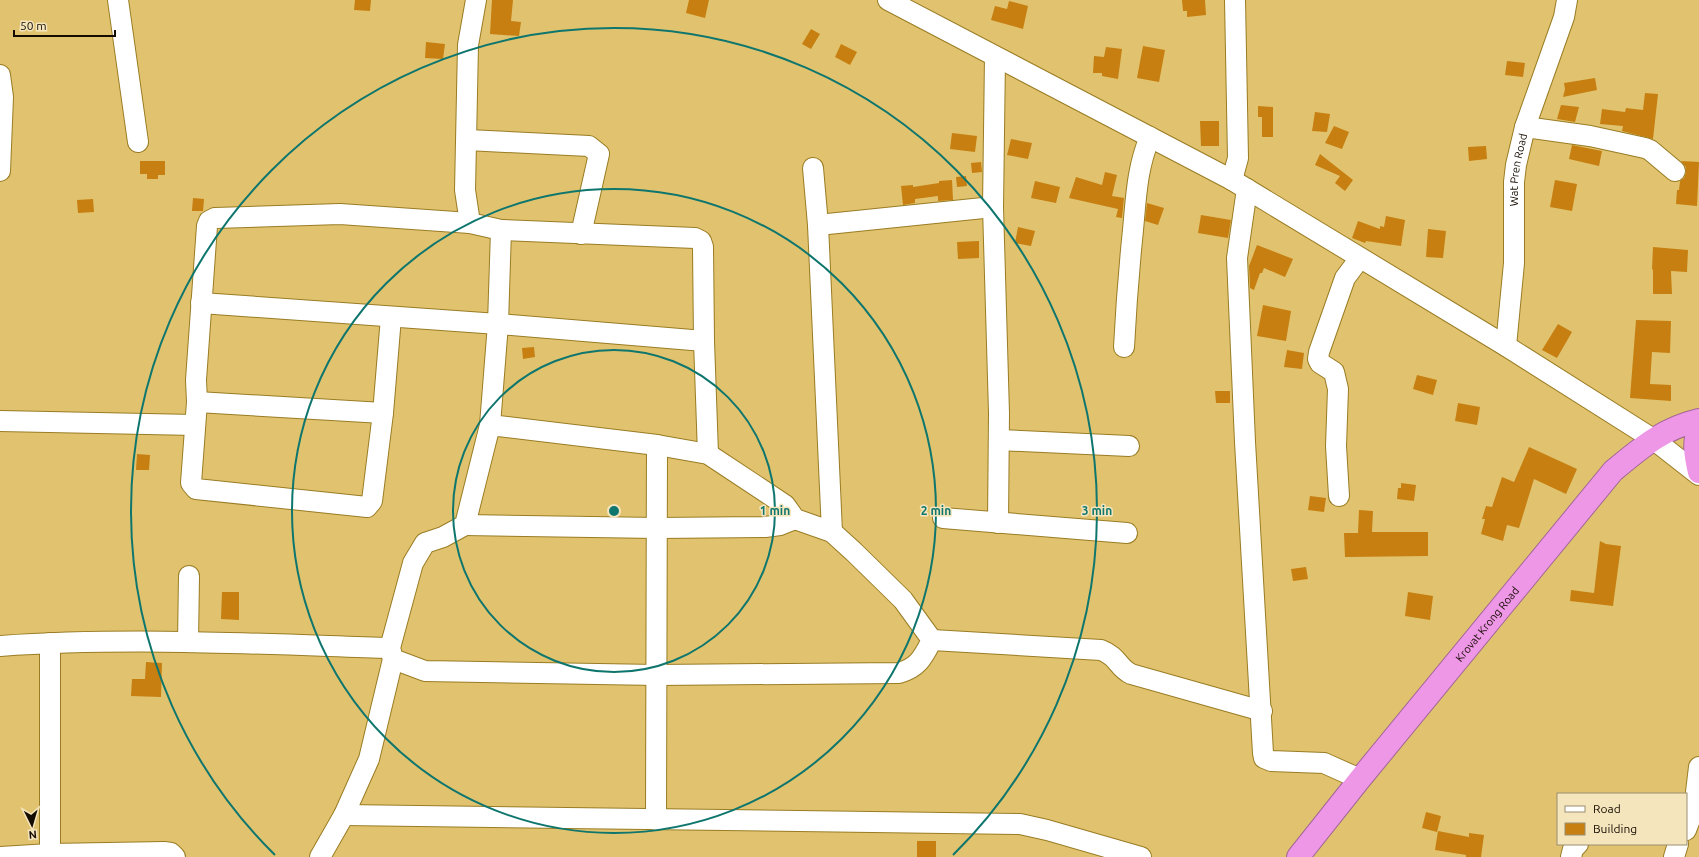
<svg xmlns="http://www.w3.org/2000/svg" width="1699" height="857" viewBox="0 0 1699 857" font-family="Ubuntu,sans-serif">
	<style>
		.building { fill: #c67f10 }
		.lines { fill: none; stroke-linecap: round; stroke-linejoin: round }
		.minor-casing { stroke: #997c23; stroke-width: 22 }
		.highway-casing { stroke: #a26696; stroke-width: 24 }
		.minor { stroke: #fff; stroke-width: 20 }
		.highway { stroke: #ee97e6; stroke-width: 22 }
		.ring { fill: none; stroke: #0f766e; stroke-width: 2 }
		.labels { text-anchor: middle; stroke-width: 3; stroke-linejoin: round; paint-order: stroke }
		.street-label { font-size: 11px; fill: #150c00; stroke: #f4e5bd }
		.centre { fill: #0f766e; stroke: #f4e5bd; stroke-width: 2 }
		.ring-label { font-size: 12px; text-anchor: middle; font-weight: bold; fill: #0f766e; stroke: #f4e5bd; stroke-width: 3; stroke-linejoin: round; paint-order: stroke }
	</style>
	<rect width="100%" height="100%" fill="#e1c36f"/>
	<g class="building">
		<path d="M355,0H371L370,11L354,10Z"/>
		<path d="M492,0H513L511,21L521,22L519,36L490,34Z"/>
		<path d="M689,0H709L705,18L686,13Z"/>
		<path d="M1182,0H1205L1206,15L1187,17V11H1183Z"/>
		<path d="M1009,1L1028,6L1023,29L991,20L995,6L1007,9Z"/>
		<path d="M811,29L820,34L811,49L802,44Z"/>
		<path d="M426,42L445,44L443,59L425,58Z"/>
		<path d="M841,44L857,52L850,65L835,57Z"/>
		<path d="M1143,46L1165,50L1159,82L1137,78Z"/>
		<path d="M1106,47L1122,49L1118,79L1102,76V73H1093L1094,56L1104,57Z"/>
		<path d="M1507,61L1525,63L1523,77L1505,75Z"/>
		<path d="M1595,78L1597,90L1563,97L1565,89L1564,83Z"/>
		<path d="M1645,93L1658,94L1653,139L1622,131L1623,126L1600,124L1602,109L1625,112L1626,108L1643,110Z"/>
		<path d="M1561,105L1579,107L1575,122L1557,119Z"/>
		<path d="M1258,106L1273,107V137H1262V117H1258Z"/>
		<path d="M1315,112L1330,114L1327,132L1312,131Z"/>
		<path d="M1200,121H1219V146H1201Z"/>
		<path d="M1334,126L1349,132L1342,149L1325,143Z"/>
		<path d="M952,133L977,136L975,152L950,149Z"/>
		<path d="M1011,139L1032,143L1028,159L1007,155Z"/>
		<path d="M1572,145L1602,151L1599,166L1569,159Z"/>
		<path d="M1486,146L1487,159L1469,161L1468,147Z"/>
		<path d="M1320,154L1353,180L1345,191L1335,183L1340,176L1315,165Z"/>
		<path d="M140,161H165V175H158V179H147V174H140Z"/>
		<path d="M1681,161L1699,162L1697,206L1676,204L1677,190H1679L1680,181L1684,178L1686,173V167Z"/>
		<path d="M981,162L982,172L972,173L971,163Z"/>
		<path d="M1105,172L1117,175L1112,196L1124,198L1122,218L1116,217L1118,209L1069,198L1076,177L1102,185Z"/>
		<path d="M966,176L967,186L957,187L956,177Z"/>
		<path d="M952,180L953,200L938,201V196L915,199V203L903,205L901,186L913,185V187L939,183V181Z"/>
		<path d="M1555,180L1577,184L1572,211L1550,207Z"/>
		<path d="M1035,181L1060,187L1056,203L1031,198Z"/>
		<path d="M193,198L204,199L203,211H192Z"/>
		<path d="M93,199L94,212L78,213L77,200Z"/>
		<path d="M1147,203L1164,208L1158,225L1145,221Z"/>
		<path d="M1201,215L1231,220L1228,238L1198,233Z"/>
		<path d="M1386,216L1405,220L1401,246L1366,241L1365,243L1352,238L1358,221L1380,229V226L1384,227Z"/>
		<path d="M1018,227L1035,231L1031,246L1015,243Z"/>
		<path d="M1428,229L1446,231L1443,258L1426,257Z"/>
		<path d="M979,241V258L958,259L957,242Z"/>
		<path d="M1257,245L1293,259L1285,277L1264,268L1262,273H1260L1254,290L1250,288L1249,266Z"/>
		<path d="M1653,247L1688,250L1687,272L1671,271L1672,294H1653V270L1652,269Z"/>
		<path d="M1263,305L1291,311L1286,341L1257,336Z"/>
		<path d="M1636,320L1671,321L1670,353L1652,352L1650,384L1671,385V401L1630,398Z"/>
		<path d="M1558,324L1572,332L1557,358L1542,350Z"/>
		<path d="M534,347L535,357L523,359L522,348Z"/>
		<path d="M1287,350L1304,353L1302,369L1284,367Z"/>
		<path d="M1417,375L1437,380L1433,395L1413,389Z"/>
		<path d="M1215,391H1230V403H1216Z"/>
		<path d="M1458,403L1480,407L1477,425L1455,421Z"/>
		<path d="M1529,447L1577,469L1566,494L1534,479L1519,528L1507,525L1503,541L1481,534L1485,519H1482L1486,506L1492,507L1502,477L1514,482Z"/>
		<path d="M137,454L150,455L149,470H136Z"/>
		<path d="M1401,483L1416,485L1414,501L1397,499L1398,488H1401Z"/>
		<path d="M1310,496L1326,498L1324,512L1308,510Z"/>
		<path d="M1359,510L1373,511L1372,532H1428V556L1345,557L1344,533H1358Z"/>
		<path d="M1600,541L1606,544L1621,546L1613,606L1570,601L1571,590L1594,593Z"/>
		<path d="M1306,567L1308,579L1293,581L1291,569Z"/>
		<path d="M222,592H239V620L221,619Z"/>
		<path d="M1408,592L1433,596L1430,620L1405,616Z"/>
		<path d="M146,662L162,663L161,697L131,696L132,679H145Z"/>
		<path d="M1426,812L1441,816L1437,832L1422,828Z"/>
		<path d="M1438,831L1469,837V833L1484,835L1481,857H1466V855L1435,850Z"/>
		<rect x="917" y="841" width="19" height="16"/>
	</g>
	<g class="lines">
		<defs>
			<g id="minor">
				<path d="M118,0L138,142"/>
				<path d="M476,0L468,45L465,190L470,223L501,230L498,324L490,425L465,525L443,537L425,543L413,563L390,648L393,659L425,671L657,675L899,673C919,667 923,657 932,640L903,600L854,552L832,532L795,519L785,505L708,454L657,445L490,425"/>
				<path d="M888,0L1232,180L1506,346L1653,439L1699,475"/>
				<path d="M995,57L993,207L999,413L998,523"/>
				<path d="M0,75L3,97L0,171"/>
				<path d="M1525,127L1590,136L1645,148L1650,150L1675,171"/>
				<path d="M467,140L589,146L599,154L581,234"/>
				<path d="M813,168L818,225L832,532"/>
				<path d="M1232,180L1238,158L1235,0"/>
				<path d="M1247,189L1237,258L1245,442L1263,753L1264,758L1271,761L1324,763L1360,779"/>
				<path d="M818,225L993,207"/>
				<path d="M501,230L695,238L701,241L703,247L704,341L708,454"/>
				<path d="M201,303L498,324L704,341"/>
				<path d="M391,317L383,413L372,501L367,507L196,489L191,483L197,402L196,380L207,226L209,221L215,218L340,214L470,223"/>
				<path id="s1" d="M1506,346L1514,263V182L1516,165L1525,127L1564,17L1567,0"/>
				<path d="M1124,347C1126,308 1129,269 1133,230C1136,198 1137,167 1150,137"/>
				<path d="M197,402L383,413"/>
				<path d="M0,421L195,425"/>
				<path d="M999,440L1129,446"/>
				<path d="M1339,496L1336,446L1338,389L1334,372L1320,363L1318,359L1319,352L1345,278L1360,258"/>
				<path d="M943,518L1127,533"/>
				<path d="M465,525L657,528L765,527L780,525L795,519"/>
				<path d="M932,640L1101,650C1119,657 1117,667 1131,674L1262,711"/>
				<path d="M188,642L189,576"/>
				<path d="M50,643V857"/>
				<path d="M0,646C130,637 260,644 390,648"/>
				<path d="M344,815L1020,824L1047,830L1141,857"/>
				<path d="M656,820L657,445"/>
				<path d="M1686,830L1694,809L1699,767"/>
				<path d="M0,857L50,854L164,852L171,853L175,857"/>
				<path d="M320,857L344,815L369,759L393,659"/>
				<path d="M1571,857L1573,849L1578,844"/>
				<path d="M1674,857L1678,844"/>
			</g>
			<g id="highway">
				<path d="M1699,426C1693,442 1695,456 1699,472"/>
				<path id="s2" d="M1298,857L1360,779L1613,471C1642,447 1662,429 1699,420"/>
			</g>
		</defs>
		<use href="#minor" class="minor-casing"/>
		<use href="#highway" class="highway-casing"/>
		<use href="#minor" class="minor"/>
		<use href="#highway" class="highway"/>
	</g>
	<g class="ring">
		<circle cx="614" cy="511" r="161"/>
		<circle cx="614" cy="511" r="322"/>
		<path d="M275 855A483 483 0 1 1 953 855"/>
	</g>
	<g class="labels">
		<g class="street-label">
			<text dy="4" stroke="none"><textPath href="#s1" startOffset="177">Wat Pren Road</textPath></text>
			<text dy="4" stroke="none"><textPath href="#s2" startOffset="300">Krovat Krong Road</textPath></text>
		</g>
	</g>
	<circle cx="614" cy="511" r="6" class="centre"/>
	<g class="ring-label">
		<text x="775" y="515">1 min</text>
		<text x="936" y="515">2 min</text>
		<text x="1097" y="515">3 min</text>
	</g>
	<rect x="1557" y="793" width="130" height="52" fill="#f4e5bd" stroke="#9b8e71"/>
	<rect x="1565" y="806" width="20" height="6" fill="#ffffff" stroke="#9b8e71"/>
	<text x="1593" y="813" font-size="12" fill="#150c00">Road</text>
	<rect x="1565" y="823" width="20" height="12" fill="#c67f10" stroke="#9b8e71"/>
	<text x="1593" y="833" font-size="12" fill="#150c00">Building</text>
	<g transform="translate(32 825) rotate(175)" stroke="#f4e5bd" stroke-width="3" paint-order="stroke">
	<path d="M0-3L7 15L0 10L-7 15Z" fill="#150c00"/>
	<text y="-6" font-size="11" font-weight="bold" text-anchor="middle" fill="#150c00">N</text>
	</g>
	<path d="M14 30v6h101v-6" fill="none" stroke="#150c00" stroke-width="2"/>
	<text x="20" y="30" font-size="12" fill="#150c00" stroke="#f4e5bd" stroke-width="3" paint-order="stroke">50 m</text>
</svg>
